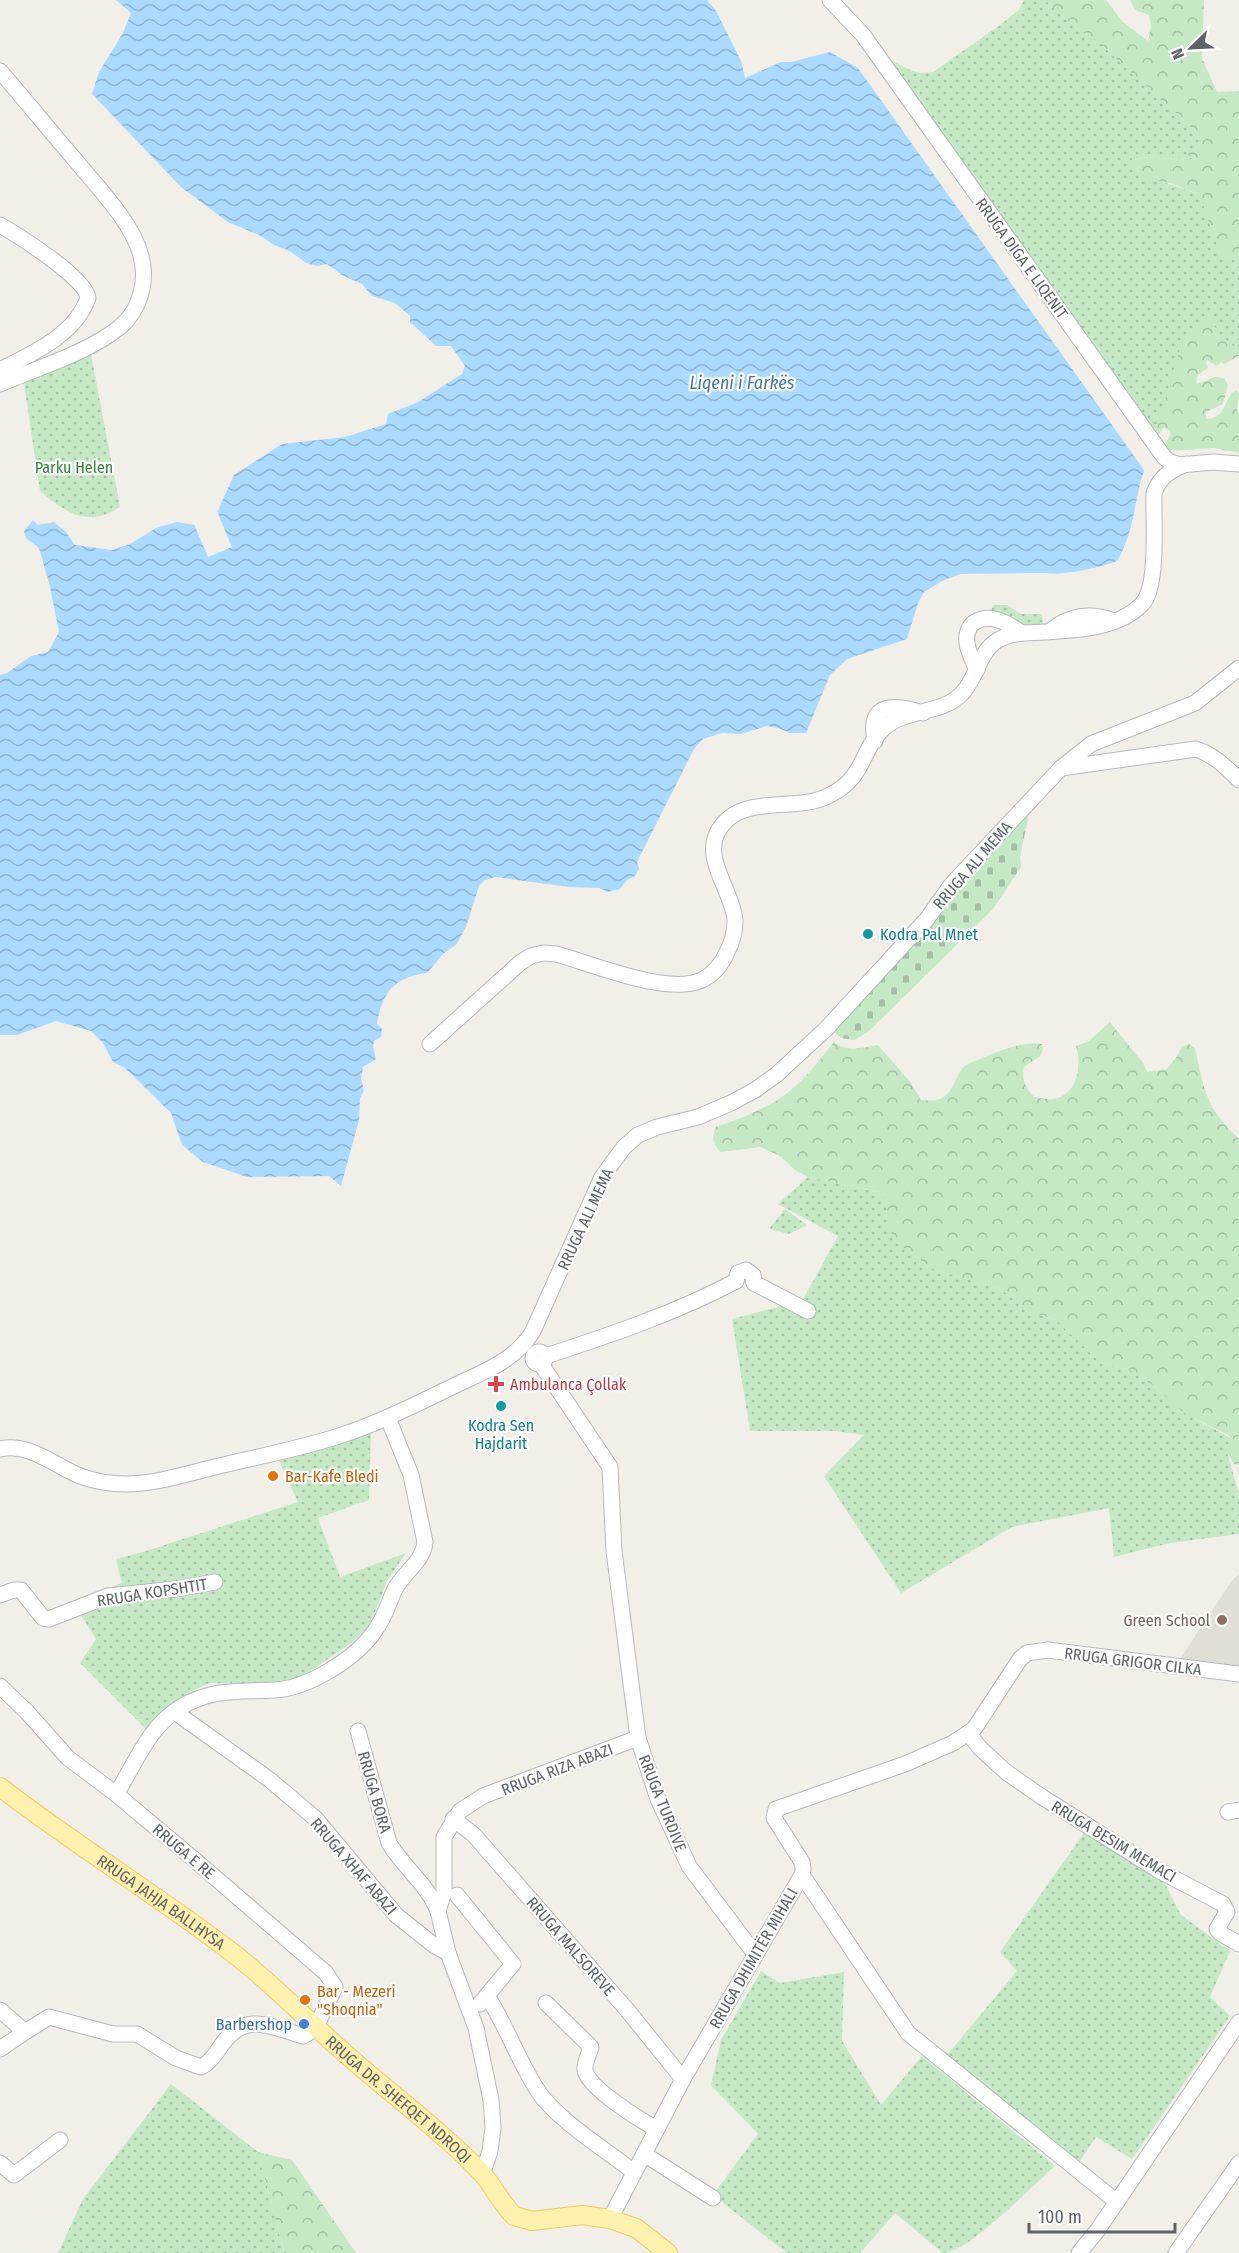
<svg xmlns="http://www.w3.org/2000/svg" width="1239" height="2253" viewBox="0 0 1239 2253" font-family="'Fira Sans Condensed',sans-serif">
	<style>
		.education { fill: #e1ded6 }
		.green { fill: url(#green-dots) }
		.forest { fill: url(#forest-crowns) }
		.cemetery { fill: url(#cemetery-stones) }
		.water { fill: url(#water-waves) }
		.pier { fill: #f1efe8 }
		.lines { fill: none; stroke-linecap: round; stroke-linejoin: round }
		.minor-casing { stroke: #b5b8bc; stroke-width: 17 }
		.major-casing { stroke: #f2c960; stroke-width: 20 }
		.minor { stroke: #fff; stroke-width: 15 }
		.major { stroke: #fff2af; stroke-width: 18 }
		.culture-dot { fill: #0f9aa8; stroke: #fff; stroke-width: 2 }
		.health-dot { fill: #e0444e; stroke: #fff; stroke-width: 2 }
		.food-dot { fill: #e8710a; stroke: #fff; stroke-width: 2 }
		.education-dot { fill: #8d6e63; stroke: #fff; stroke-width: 2 }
		.shop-dot { fill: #3f7fe0; stroke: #fff; stroke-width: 2 }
		.labels { text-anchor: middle; stroke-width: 4.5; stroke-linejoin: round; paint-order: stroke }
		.street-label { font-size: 16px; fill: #5f6368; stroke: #fff }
		.park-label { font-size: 16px; fill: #348238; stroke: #fff }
		.culture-label { font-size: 16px; fill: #0d838f; stroke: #fff; text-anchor: start }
		.health-label { font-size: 16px; fill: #be3a42; stroke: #fff; text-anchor: start }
		.food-label { font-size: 16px; fill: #c56008; stroke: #fff; text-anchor: start }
		.education-label { font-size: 16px; fill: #785e54; stroke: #fff; text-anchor: end }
		.shop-label { font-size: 16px; fill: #366cbe; stroke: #fff; text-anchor: end }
		.water-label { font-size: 18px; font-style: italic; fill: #4174aa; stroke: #fff }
	</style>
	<defs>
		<pattern id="green-dots" width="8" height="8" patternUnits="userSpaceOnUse" patternTransform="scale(1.5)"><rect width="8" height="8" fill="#c5e8c5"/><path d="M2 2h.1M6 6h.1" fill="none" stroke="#a3c0a4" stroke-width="1.8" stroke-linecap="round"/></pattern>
		<pattern id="forest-crowns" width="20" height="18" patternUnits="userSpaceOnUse" patternTransform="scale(1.5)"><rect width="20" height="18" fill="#c5e8c5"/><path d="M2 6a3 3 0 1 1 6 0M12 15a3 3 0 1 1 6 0" fill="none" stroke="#a3c0a4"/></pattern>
		<pattern id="cemetery-stones" width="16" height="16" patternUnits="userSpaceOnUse" patternTransform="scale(1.5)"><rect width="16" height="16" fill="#c5e8c5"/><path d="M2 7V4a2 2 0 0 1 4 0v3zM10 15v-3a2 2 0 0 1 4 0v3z" fill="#a3c0a4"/></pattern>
		<pattern id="water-waves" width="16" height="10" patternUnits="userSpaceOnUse" patternTransform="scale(1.5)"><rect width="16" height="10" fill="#aadaff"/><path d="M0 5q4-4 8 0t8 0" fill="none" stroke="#8eb4d2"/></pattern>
	</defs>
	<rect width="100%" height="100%" fill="#f1efe8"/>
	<path class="education" d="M1239,1573V1670L1180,1659L1231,1582Z"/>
	<g class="green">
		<path d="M1024,0H1045L1078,30L1096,40L1204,139L1195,149H1183L1193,159L1132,157L1163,182L1201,195L1219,252L1230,261L1239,258V348C1222,344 1218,331 1210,318L1154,437L879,54L910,70L920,73L933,72L1000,25L1019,10Z"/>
		<path d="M90,349L120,507C88,528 66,513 40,491L23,377Z"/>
		<path d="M993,605H1007L1021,614H1042L1043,625L1025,626L991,611Z"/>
		<path d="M808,1177L878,1192L884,1196L886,1203L887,1223L905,1249L933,1269L1001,1289L1029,1312L1055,1319L1101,1363L1128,1369L1157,1388L1185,1413L1234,1440L1227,1452L1239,1494V1534L1170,1543L1114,1557L1109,1508L1012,1527L901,1593L824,1476L864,1435L836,1431H750L732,1319L802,1301L838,1236L778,1204Z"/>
		<path d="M785,1209L807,1225L789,1234L769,1229Z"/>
		<path d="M371,1433L369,1500L318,1518L340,1577L406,1553L387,1581L370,1625L353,1642L307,1673L281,1684L209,1683L194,1690L163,1711L147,1730L80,1663L96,1639L73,1602L122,1583L116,1559L146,1551L298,1502L279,1461Z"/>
		<path d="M1084,1833L1161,1876L1181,1915L1230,1951L1210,1997L1230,2016L1132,2159L1096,2137L1079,2162L947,2055L1017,1971L1000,1952Z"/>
		<path d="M761,1971L780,1983L844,1972L842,2041L881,2105L922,2056L1055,2166C1033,2185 968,2253 943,2253L895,2213L860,2253H787L713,2195L758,2134L711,2085L721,2040Z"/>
		<path d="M171,2084L258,2152L283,2248L288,2253H58L83,2199Z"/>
	</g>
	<g class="forest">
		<path d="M1045,0H1106L1123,22L1148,41L1151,26L1149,15L1135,10L1130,0H1204L1202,58L1217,92L1239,91V258L1230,261L1219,252L1200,195L1173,184L1149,179L1132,167V157L1192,159L1182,148L1195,149L1204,139L1096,40L1078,30Z"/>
		<path d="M1210,317C1217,331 1223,344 1239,348V356L1224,364L1221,362L1217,366L1207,360L1206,363L1208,368C1201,372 1194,376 1197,384L1215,377L1224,378L1228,385L1223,404L1206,412V419C1227,419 1223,398 1236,390L1239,393L1237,409L1239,413V453L1214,448L1167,451L1164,447L1171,433L1164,427L1157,437H1154L1181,345Z"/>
		<path d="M1110,1022L1143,1063L1147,1072L1167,1069L1176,1058L1182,1046L1189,1044L1195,1048C1204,1090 1206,1108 1239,1139V1465L1234,1464L1227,1452L1234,1440L1228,1435L1184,1413L1157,1388L1128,1369L1101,1363L1055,1319L1029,1312L1001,1289L933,1269L905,1249L893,1236L887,1224L886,1203L884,1196L879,1192L808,1177L795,1170L780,1156L761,1147L721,1152C713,1145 711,1137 716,1127C748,1116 777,1105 801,1081C813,1069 823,1055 834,1042C847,1053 864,1047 878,1045L911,1083L921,1100C926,1100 935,1101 940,1099C954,1093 955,1074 966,1065C990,1055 1016,1041 1042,1044L1043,1050L1040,1056L1024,1067C1021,1080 1026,1088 1034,1097C1040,1098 1048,1100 1054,1099C1078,1095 1082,1064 1076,1046L1089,1041Z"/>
		<path d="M258,2152L292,2160L356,2253H288L283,2248Z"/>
	</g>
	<path class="cemetery" d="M1029,814L1020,857L1021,867L993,909L869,1031L854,1040L841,1038L834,1032L957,889Z"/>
	<path class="water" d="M116,0H707L716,11L741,61L745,78L781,62H791L830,52L858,68L1144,470C1134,500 1134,534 1117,561C1102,567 1062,576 1047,573L960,574L942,581L924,592L918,603L907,639L847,659L830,675L806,733H790L778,728L767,726L741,734L722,733L703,739L694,749L637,862L639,869L635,876L627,880L620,889L608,892L599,888L569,887L496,877L485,880L479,886L466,927L456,945L443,954L427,973C395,977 382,992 377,1024L382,1029L381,1037L374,1041L373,1047L376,1059L363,1067L361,1079L364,1090L360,1098L359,1120L341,1186L329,1176L247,1177L203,1162L182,1145L171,1113L125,1068L113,1062L103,1043L91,1031L56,1021L17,1035H0V675L7,673L31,656L48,652L59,632L50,587L39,548L26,538L24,531L33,520L38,525L54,522L66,532L75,545L112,550L130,544L158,527L177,522L200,526L213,521L234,475L282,444L345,437L386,424L388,414L418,402L462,374L465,366L451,346H436L410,322V316L395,303L372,296L362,284L342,275L327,264L317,266L306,263L290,251L274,245L259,235L228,222L181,187L92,94L99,72L123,33L131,13Z"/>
	<path class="pier" d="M216,509L232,547L208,557L193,522L200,523L211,518Z"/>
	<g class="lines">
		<defs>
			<g id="minor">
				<path d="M830,0L863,35L1164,457L1170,462L1180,465L1213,462L1239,464"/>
				<path d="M0,71C26,101 51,132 77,162C98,188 133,223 141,256C148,281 140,310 120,327C86,354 39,367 0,384"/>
				<path d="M0,225C19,236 86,278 88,298C75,335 33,353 0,370"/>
				<path d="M1050,631C1070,615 1089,612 1114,621"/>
				<path d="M977,670C973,661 968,652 967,643C966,635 968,626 975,622C991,612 1008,624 1022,633"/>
				<path d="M875,741C867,701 896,704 923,713"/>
				<path d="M1061,768L1196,749C1214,755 1226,767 1239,780"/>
				<path d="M430,1044L521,962L531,956L543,953L556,954C593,964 668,996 702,980C714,974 722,964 727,952C732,943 735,931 735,920C732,886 693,850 728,819C752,797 799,811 828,796C866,778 860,750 884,728C907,707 944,716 964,691C977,676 980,650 998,640C1012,632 1028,633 1044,632C1076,630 1118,629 1142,604C1159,587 1153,519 1154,493C1160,476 1170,471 1186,464"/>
				<path d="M736,1281L738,1273L746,1270L753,1275L754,1283"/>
				<path d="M754,1283L808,1311"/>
				<circle cx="539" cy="1358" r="6"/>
				<path d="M546,1356C610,1335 676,1313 736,1281"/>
				<path d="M541,1364L610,1467L614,1551L638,1738L658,1799L689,1866L755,1954"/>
				<path d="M0,1449C29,1442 55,1466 80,1476C94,1481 110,1484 125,1484C155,1484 186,1474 215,1467C256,1457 299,1449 339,1436C380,1423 418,1403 456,1385C485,1371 516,1360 533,1331L602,1177L624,1147L638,1135L657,1127L698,1117L731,1103L755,1090L776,1075L826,1029L927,919L951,885L1061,768L1091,744L1195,703L1239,668"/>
				<path d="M0,1595L14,1590H21L43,1618L49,1619L108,1596L176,1589L215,1582"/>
				<path d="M0,1686L27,1712L68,1758L116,1794L190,1856L326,1973L335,1987L315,2029L303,2036C271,2027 247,2011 223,2043C216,2053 211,2062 201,2067L176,2058L137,2034H113L49,2017L25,2032L0,2010"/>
				<path d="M175,1712L270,1780L316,1819L396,1915L435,1946L448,1953"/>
				<path d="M358,1731L389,1843C403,1867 428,1885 438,1911"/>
				<path d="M968,1733L980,1748L1006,1772L1042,1797L1158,1870L1223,1904L1227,1912L1217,1929L1220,1933L1239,1944"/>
				<path d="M116,1794C136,1763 148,1727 181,1707C213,1688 239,1692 274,1690C307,1689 355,1659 374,1632C384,1619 388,1605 394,1591C403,1572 423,1563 425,1542L411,1475L388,1418"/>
				<path d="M1228,1812L1239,1810"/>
				<path d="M453,1819L473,1834L628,2011L683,2079"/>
				<path d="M802,1875L908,2033L1117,2202"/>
				<path d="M457,1895L513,1964L480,2004"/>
				<path d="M487,1996C507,2026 518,2061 538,2091C556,2119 606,2150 634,2172"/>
				<path d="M546,2003L591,2047C589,2055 584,2063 585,2070C588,2088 640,2120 657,2129"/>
				<path d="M0,2049L25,2032"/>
				<path d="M644,2154L713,2198"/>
				<path d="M0,2163L14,2175L60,2140"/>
				<path d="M480,2171L485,2166L490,2151L493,2128L491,2100L476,2028L448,1953L438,1911L444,1892V1837L460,1811L483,1796L638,1738"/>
				<path d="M610,2219L683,2079L802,1875L803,1869L802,1862L774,1818L776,1809L905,1764L953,1743L974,1729L1020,1659L1027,1653L1048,1650L1239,1674"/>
				<path d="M1079,2253L1097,2231L1239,2022"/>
				<path d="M1176,2253L1239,2163"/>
			</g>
			<g id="major">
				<path id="s1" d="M0,1787C75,1845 157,1895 233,1953C274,1985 309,2022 348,2056C391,2094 438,2128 478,2169C492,2183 500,2202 514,2216L532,2221L582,2215L610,2219L636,2228L668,2253"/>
			</g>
		</defs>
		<use href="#minor" class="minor-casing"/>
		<use href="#major" class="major-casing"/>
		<use href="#minor" class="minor"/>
		<use href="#major" class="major"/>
	</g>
	<g class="culture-dot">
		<circle cx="868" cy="934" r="6"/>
		<circle cx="501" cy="1406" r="6"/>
	</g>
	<path class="health-dot" d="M493 1375h6v6h6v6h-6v6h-6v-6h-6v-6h6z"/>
	<g class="food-dot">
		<circle cx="273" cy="1476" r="6"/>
		<circle cx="305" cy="2000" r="6"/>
	</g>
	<circle class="education-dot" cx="1222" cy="1620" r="6"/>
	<circle class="shop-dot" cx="304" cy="2024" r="6"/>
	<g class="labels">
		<g class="street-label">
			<text transform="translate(1022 258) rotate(54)" y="6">RRUGA DIGA E LIQENIT</text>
			<text transform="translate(972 865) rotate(-49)" y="6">RRUGA ALI MEMA</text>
			<text transform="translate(585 1219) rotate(-65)" y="6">RRUGA ALI MEMA</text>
			<text transform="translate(152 1592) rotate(-9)" y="6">RRUGA KOPSHTIT</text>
			<text transform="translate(1133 1661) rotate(7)" y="6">RRUGA GRIGOR CILKA</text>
			<text transform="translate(557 1769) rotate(-21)" y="6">RRUGA RIZA ABAZI</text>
			<text transform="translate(375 1792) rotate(74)" y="6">RRUGA BORA</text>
			<text transform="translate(663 1803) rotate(68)" y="6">RRUGA TURDIVE</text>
			<text transform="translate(1114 1841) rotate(31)" y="6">RRUGA BESIM MEMACI</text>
			<text transform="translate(184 1851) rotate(40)" y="6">RRUGA E RE</text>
			<text transform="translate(354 1866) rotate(49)" y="6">RRUGA XHAF ABAZI</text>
			<text dy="6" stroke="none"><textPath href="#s1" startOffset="198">RRUGA JAHJA BALLHYSA</textPath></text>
			<text transform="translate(571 1946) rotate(49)" y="6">RRUGA MALSOREVE</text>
			<text transform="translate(753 1958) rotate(-60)" y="6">RRUGA DHIMITËR MIHALI</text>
			<text dy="6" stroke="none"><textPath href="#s1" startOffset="507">RRUGA DR. SHEFQET NDROQI</textPath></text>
		</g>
		<g class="park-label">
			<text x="74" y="473">Parku Helen</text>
		</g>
		<g class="culture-label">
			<text x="880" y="940">Kodra Pal Mnet</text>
			<text x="501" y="1431" text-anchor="middle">Kodra Sen<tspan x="501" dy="18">Hajdarit</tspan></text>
		</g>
		<g class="health-label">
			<text x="510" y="1390">Ambulanca Çollak</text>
		</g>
		<g class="food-label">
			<text x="285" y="1482">Bar-Kafe Bledi</text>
			<text x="317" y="1997">Bar - Mezeri<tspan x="317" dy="18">"Shoqnia"</tspan></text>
		</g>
		<g class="education-label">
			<text x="1210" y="1626">Green School</text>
		</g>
		<g class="shop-label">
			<text x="292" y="2030">Barbershop</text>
		</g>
		<g class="water-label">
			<text x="742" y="389">Liqeni i Farkës</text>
		</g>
	</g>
	<g transform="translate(1191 48) rotate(246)" stroke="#ffffff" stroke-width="4.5" paint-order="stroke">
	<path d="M0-4.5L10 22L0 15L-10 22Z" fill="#5f6368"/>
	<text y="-9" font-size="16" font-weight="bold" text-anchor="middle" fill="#5f6368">N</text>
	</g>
	<path d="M1029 2223v9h146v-9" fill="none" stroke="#5f6368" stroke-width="3"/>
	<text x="1038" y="2223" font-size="18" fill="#5f6368" stroke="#ffffff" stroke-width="4.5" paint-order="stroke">100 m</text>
</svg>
